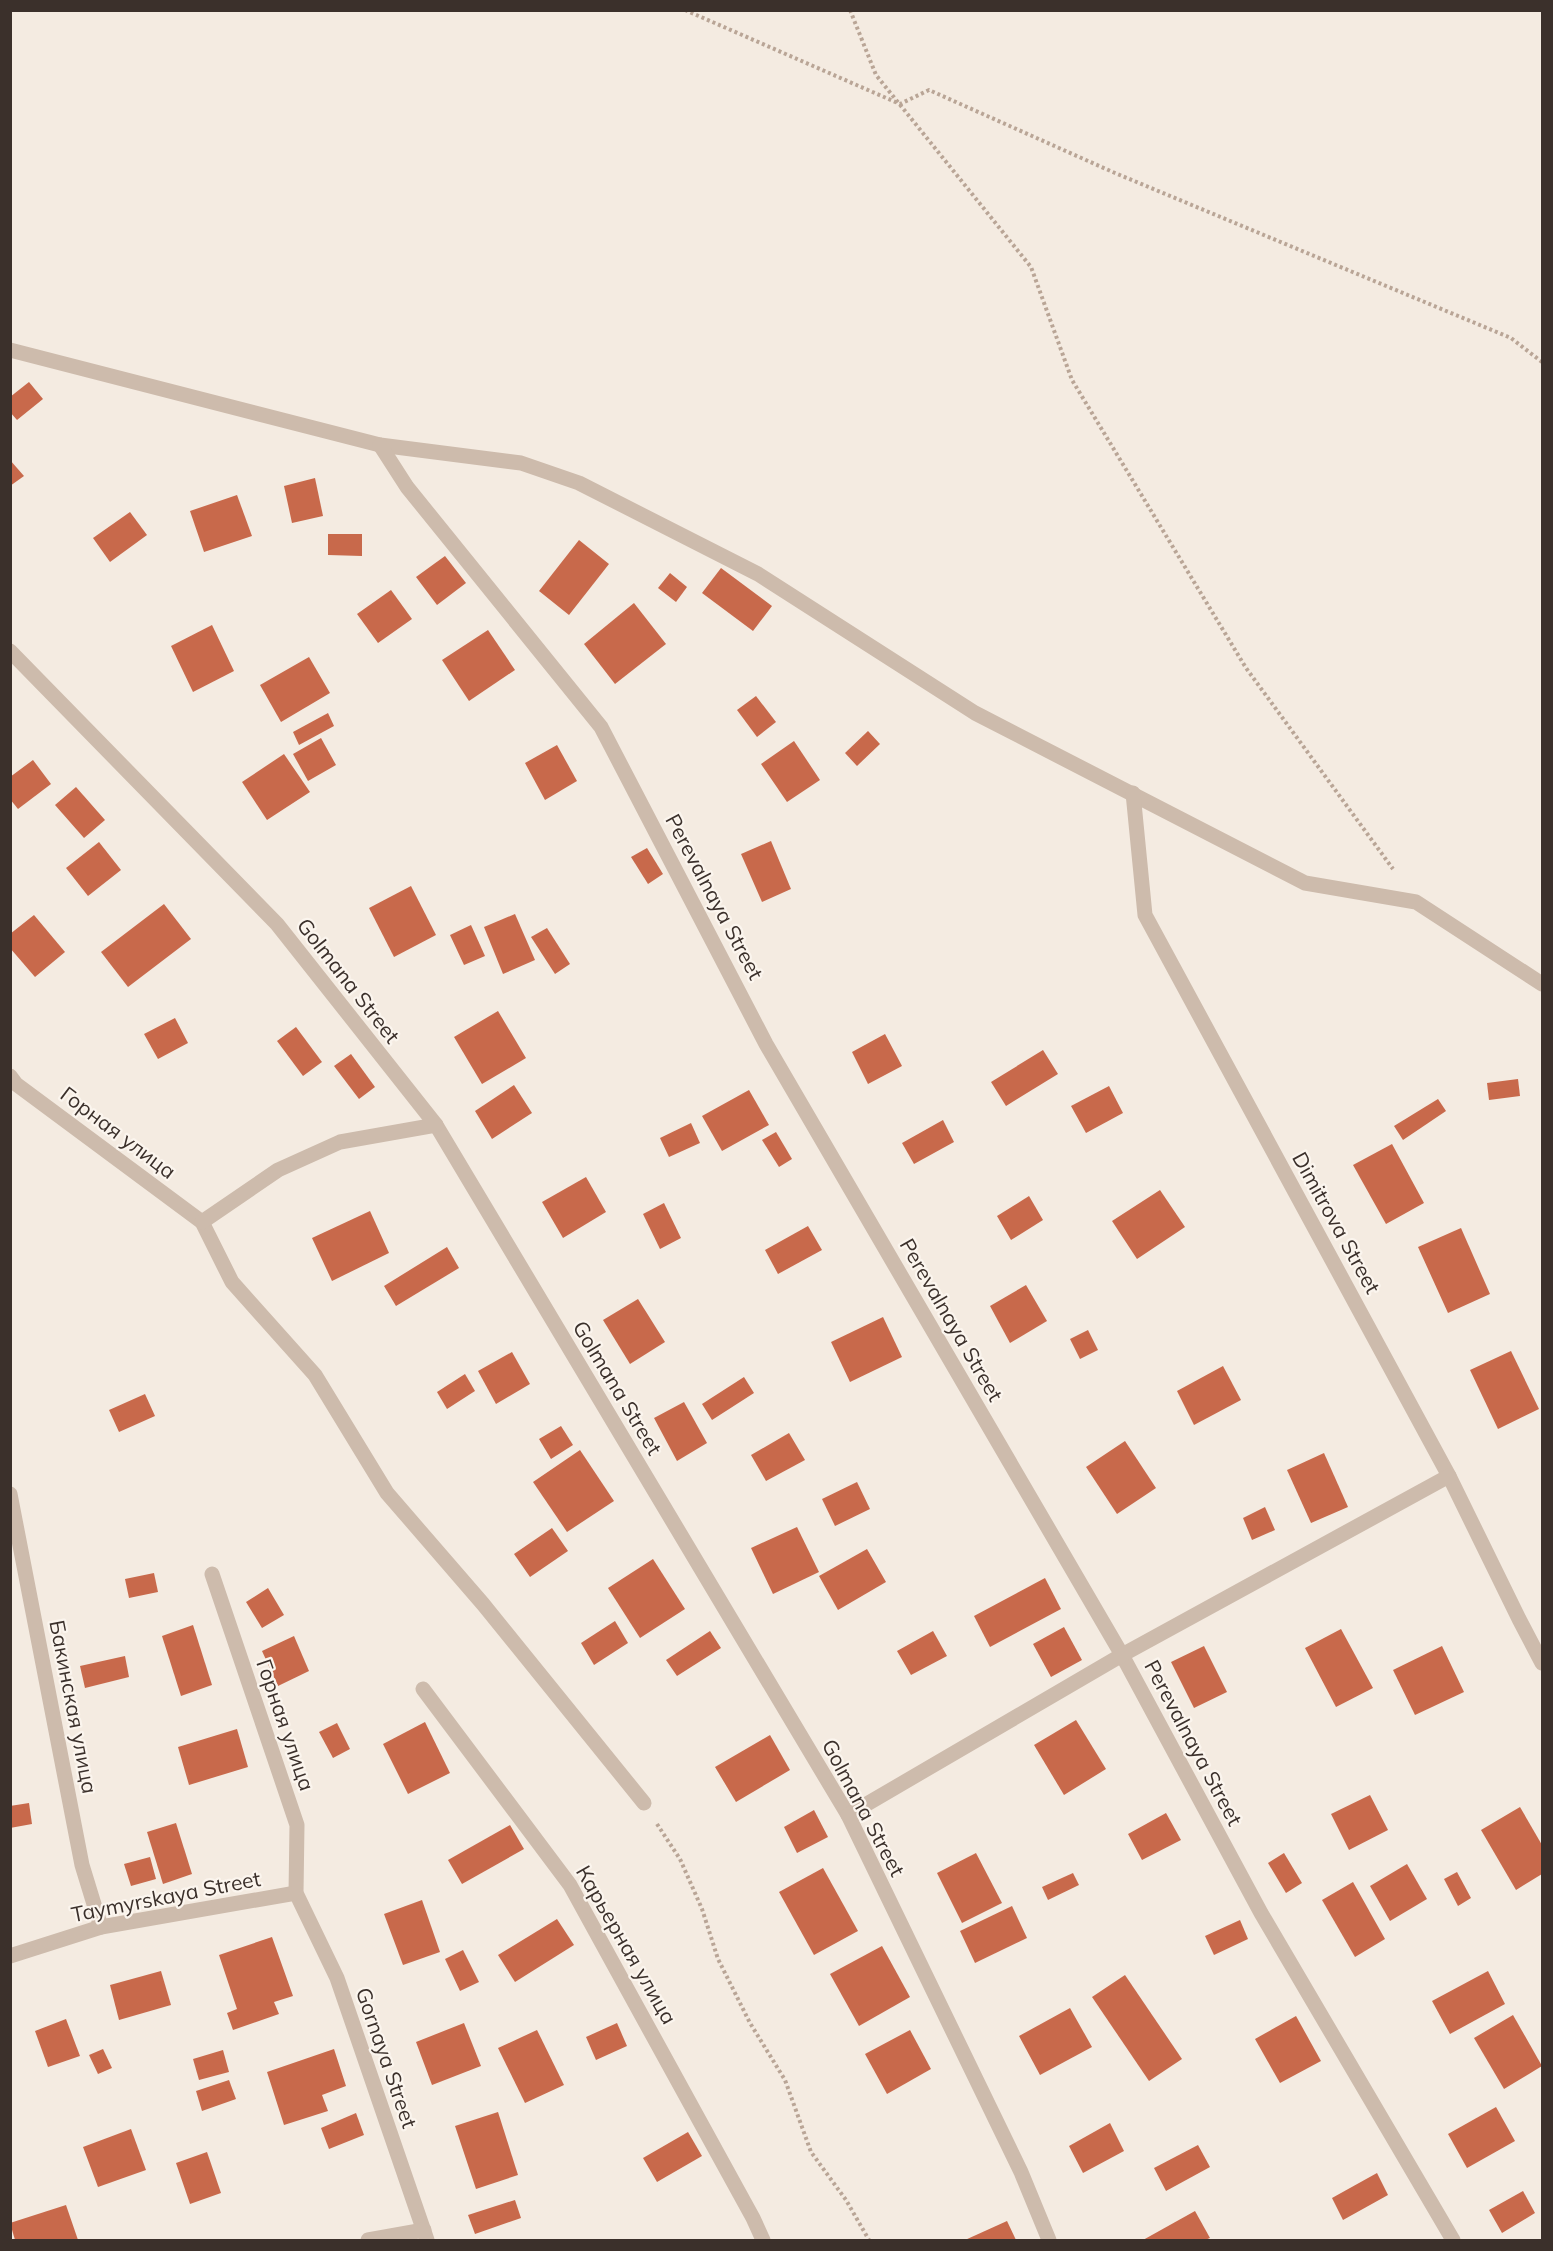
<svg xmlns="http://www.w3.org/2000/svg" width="1553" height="2251" viewBox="0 0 1553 2251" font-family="Mulish,sans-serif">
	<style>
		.building { fill: #c8694b }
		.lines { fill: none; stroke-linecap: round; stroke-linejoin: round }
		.path { stroke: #b9a596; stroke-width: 4; stroke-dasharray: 3 3; stroke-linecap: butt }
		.minor { stroke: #cdbbac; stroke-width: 15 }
		.labels { text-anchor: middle; stroke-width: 4.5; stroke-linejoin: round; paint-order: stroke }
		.street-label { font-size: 21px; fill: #3b302b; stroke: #fbf5ee }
	</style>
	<rect width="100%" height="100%" fill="#f4ebe1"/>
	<g class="building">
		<path d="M29,382L43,399L17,420L10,412V397Z"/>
		<path d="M10,460L24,476L10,486Z"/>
		<path d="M315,478L323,516L292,523L284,486Z"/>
		<path d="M237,495L252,536L204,552L190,511Z"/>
		<path d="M130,512L147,535L110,562L93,538Z"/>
		<path d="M328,534H362V556L328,555Z"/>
		<path d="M579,540L609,564L569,615L539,591Z"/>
		<path d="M445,556L466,583L437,605L416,577Z"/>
		<path d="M721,568L772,606L753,631L702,593Z"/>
		<path d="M670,573L687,587L676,602L658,588Z"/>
		<path d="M391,590L412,619L378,643L357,614Z"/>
		<path d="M634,603L666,644L615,684L584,644Z"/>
		<path d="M212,625L234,671L193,692L171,646Z"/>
		<path d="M488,630L515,670L469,701L442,660Z"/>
		<path d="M309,657L330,693L281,722L260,685Z"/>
		<path d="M756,696L776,722L757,737L737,710Z"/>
		<path d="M328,713L334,726L299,745L293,732Z"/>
		<path d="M868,731L880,744L857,766L845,753Z"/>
		<path d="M321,738L336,765L308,781L293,754Z"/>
		<path d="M794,741L820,780L787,802L761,764Z"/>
		<path d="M557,745L577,781L545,800L525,763Z"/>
		<path d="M284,754L310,792L267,820L242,782Z"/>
		<path d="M33,760L51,784L18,809L10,799V777Z"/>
		<path d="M76,787L105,820L84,838L55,805Z"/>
		<path d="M771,841L791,889L762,902L741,854Z"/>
		<path d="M99,842L121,870L88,896L66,868Z"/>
		<path d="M647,848L663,874L648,884L631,857Z"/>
		<path d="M411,886L436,935L394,957L369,908Z"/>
		<path d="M164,904L191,939L128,987L101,952Z"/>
		<path d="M515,914L535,960L503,974L484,927Z"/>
		<path d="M34,915L65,952L35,977L10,948V934Z"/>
		<path d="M471,925L485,956L464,965L450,935Z"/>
		<path d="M547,928L570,964L555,974L531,937Z"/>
		<path d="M498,1011L526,1058L482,1084L454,1037Z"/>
		<path d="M175,1018L188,1043L158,1059L144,1034Z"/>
		<path d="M296,1027L322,1062L303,1076L277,1041Z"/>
		<path d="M885,1034L902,1066L868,1084L852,1052Z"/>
		<path d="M1043,1050L1058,1074L1006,1106L991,1082Z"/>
		<path d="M351,1054L375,1087L359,1099L334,1066Z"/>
		<path d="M1518,1079L1520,1096L1489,1100L1487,1083Z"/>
		<path d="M514,1085L532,1113L492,1139L475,1111Z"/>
		<path d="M1109,1086L1123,1113L1086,1133L1071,1106Z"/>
		<path d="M749,1090L769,1125L722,1151L702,1116Z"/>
		<path d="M1438,1099L1446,1111L1403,1140L1394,1126Z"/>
		<path d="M943,1120L954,1142L914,1164L902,1143Z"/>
		<path d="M691,1123L700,1143L669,1157L660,1138Z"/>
		<path d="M776,1132L792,1159L779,1167L762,1140Z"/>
		<path d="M1392,1144L1424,1203L1386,1224L1353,1165Z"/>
		<path d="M586,1177L606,1212L563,1238L542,1202Z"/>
		<path d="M1160,1190L1185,1227L1137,1259L1112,1221Z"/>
		<path d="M1029,1196L1043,1220L1011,1240L997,1216Z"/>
		<path d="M664,1203L681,1238L660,1249L643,1214Z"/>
		<path d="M370,1211L389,1253L332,1281L312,1238Z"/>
		<path d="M808,1226L822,1250L778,1274L765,1250Z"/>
		<path d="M1461,1228L1490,1294L1448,1313L1418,1247Z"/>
		<path d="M447,1247L459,1268L396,1306L384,1286Z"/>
		<path d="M1026,1285L1047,1321L1010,1343L990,1306Z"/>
		<path d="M638,1299L665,1342L630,1364L603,1320Z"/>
		<path d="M883,1317L902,1357L850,1382L831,1342Z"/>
		<path d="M1088,1330L1098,1350L1080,1359L1070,1339Z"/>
		<path d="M1511,1351L1539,1409L1498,1429L1470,1370Z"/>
		<path d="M512,1352L530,1384L496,1404L478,1371Z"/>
		<path d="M1223,1366L1241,1400L1194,1425L1177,1391Z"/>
		<path d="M465,1374L475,1391L447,1409L437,1392Z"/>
		<path d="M744,1377L754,1393L712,1420L702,1404Z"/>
		<path d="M145,1394L155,1416L119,1432L109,1410Z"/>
		<path d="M684,1402L707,1443L677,1461L654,1418Z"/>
		<path d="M561,1426L573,1445L551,1459L539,1439Z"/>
		<path d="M789,1433L805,1460L766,1481L751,1455Z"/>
		<path d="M1125,1441L1156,1488L1117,1514L1086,1467Z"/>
		<path d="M580,1450L614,1501L567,1532L533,1482Z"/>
		<path d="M1324,1453L1348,1507L1311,1523L1287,1470Z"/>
		<path d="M857,1482L870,1509L835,1526L822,1499Z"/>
		<path d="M1265,1507L1275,1530L1252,1540L1243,1518Z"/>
		<path d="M797,1527L819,1572L773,1594L751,1548Z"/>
		<path d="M552,1528L568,1551L530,1577L514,1554Z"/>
		<path d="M867,1549L886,1582L838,1610L819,1576Z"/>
		<path d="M653,1559L685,1609L640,1638L608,1588Z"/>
		<path d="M154,1573L158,1592L129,1598L125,1579Z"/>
		<path d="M1045,1578L1061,1609L990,1647L974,1616Z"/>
		<path d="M268,1588L284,1615L262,1628L246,1602Z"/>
		<path d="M615,1621L628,1643L594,1665L581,1643Z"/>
		<path d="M193,1625L212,1685L181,1696L162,1636Z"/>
		<path d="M1064,1627L1082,1660L1051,1677L1033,1644Z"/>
		<path d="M1341,1629L1373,1688L1336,1707L1305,1648Z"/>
		<path d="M710,1631L721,1648L677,1676L666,1660Z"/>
		<path d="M933,1631L947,1656L911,1675L897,1651Z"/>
		<path d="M294,1636L309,1671L278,1686L262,1651Z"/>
		<path d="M1204,1646L1227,1692L1194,1708L1171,1662Z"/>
		<path d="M1442,1646L1464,1692L1415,1715L1393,1670Z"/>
		<path d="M125,1656L129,1677L85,1688L80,1666Z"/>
		<path d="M1076,1720L1106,1769L1064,1795L1034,1745Z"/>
		<path d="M425,1722L450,1773L408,1794L383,1744Z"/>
		<path d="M337,1723L350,1749L333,1758L319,1732Z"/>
		<path d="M237,1729L248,1767L189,1785L178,1747Z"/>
		<path d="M770,1735L790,1770L736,1802L715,1767Z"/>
		<path d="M1370,1795L1388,1830L1349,1850L1331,1814Z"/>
		<path d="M29,1803L32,1824L10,1828V1806Z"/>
		<path d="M1520,1807L1542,1845V1874L1516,1890L1481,1830Z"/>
		<path d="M814,1810L828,1837L797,1853L784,1827Z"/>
		<path d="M1166,1813L1181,1840L1142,1860L1128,1834Z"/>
		<path d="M176,1823L192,1874L163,1884L147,1832Z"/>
		<path d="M510,1825L524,1849L462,1884L448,1860Z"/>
		<path d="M976,1853L1002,1903L962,1923L937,1873Z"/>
		<path d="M1284,1853L1302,1883L1286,1893L1268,1863Z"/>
		<path d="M150,1857L156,1879L131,1886L124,1864Z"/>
		<path d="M1407,1864L1427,1899L1390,1921L1370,1886Z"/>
		<path d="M823,1868L858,1931L814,1955L779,1892Z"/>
		<path d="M1457,1872L1471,1898L1458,1906L1444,1879Z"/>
		<path d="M1073,1873L1079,1885L1048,1900L1042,1887Z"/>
		<path d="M1353,1882L1385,1939L1355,1957L1322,1900Z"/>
		<path d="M422,1900L440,1952L403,1965L384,1914Z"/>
		<path d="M1012,1906L1027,1938L975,1963L960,1931Z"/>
		<path d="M557,1919L574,1945L515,1982L498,1955Z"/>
		<path d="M1240,1920L1248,1939L1214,1955L1205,1936Z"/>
		<path d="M272,1937L293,1996L274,2002L279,2014L233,2030L227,2013L237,2009L219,1955Z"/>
		<path d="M882,1946L910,1997L859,2026L830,1974Z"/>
		<path d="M463,1950L479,1982L460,1991L445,1959Z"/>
		<path d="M161,1971L171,2005L119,2020L110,1985Z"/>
		<path d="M1488,1971L1505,2004L1450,2034L1432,2001Z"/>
		<path d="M1125,1975L1182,2059L1149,2081L1092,1997Z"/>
		<path d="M1070,2008L1092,2047L1040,2075L1019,2036Z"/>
		<path d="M1513,2015L1542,2066L1504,2089L1474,2038Z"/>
		<path d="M1296,2016L1321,2061L1280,2083L1255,2039Z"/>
		<path d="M66,2019L80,2056L48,2067L35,2031Z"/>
		<path d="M464,2023L481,2066L432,2085L416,2042Z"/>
		<path d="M617,2023L627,2046L596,2060L586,2037Z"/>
		<path d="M537,2030L564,2085L525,2103L498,2048Z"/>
		<path d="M910,2030L931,2069L887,2094L865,2054Z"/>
		<path d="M103,2049L112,2068L98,2074L89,2055Z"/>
		<path d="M334,2049L346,2086L322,2095L328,2111L284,2125L267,2072Z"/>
		<path d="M223,2050L229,2072L199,2080L193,2059Z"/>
		<path d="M229,2080L236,2099L202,2111L196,2091Z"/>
		<path d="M1496,2107L1515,2141L1467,2168L1448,2134Z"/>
		<path d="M498,2112L518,2175L476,2189L455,2126Z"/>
		<path d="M356,2113L364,2135L329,2149L321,2128Z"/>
		<path d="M1110,2123L1124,2151L1083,2173L1069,2146Z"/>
		<path d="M131,2129L146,2170L98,2187L83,2147Z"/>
		<path d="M688,2132L702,2156L657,2182L643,2158Z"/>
		<path d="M1198,2145L1210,2167L1166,2191L1154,2168Z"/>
		<path d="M207,2152L221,2193L190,2204L176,2163Z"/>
		<path d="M1377,2173L1388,2195L1343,2220L1332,2198Z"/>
		<path d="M1523,2191L1535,2213L1502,2233L1489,2210Z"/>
		<path d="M515,2200L521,2218L475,2234L468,2215Z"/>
		<path d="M66,2205L78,2240H15L10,2223Z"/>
		<path d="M1195,2211L1210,2238L1205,2240H1143Z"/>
		<path d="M1007,2221L1016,2240H965Z"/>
	</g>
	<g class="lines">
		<g class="path">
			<path d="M685,10L900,104L929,90L1115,173L1511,338L1542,362"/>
			<path d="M850,10L876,75L1031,267L1072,380L1246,668L1393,869"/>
			<path d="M657,1824L680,1859L702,1909L718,1959L750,2023L785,2080L811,2152L846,2200L869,2240"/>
		</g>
		<g class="minor">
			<path d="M10,350L380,445L521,463L579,483L758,574L975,713L1305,883L1416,902L1542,984"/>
			<path d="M380,445L407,487L601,727L766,1044L1122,1655L1261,1913L1453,2240"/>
			<path d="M10,651L277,924L436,1125L848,1815L1021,2172L1049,2240"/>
			<path d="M1133,793L1145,915L1449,1476L1519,1619L1542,1663"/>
			<path d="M10,1076L16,1084L202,1222L232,1282L315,1375L387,1493L483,1604L644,1803"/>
			<path d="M202,1222L278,1170L340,1142L436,1125"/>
			<path d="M10,1494L82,1865L101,1927"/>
			<path d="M212,1574L297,1825L296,1893L337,1978L427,2240"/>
			<path d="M423,1689L570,1885L753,2218L763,2240"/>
			<path d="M848,1815L1122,1655L1449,1476"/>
			<path d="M10,1956L101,1927L296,1893"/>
			<path d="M368,2240L424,2230"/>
		</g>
	</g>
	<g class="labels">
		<g class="street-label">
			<text transform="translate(714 897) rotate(62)" y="7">Perevalnaya Street</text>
			<text transform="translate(348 981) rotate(52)" y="7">Golmana Street</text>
			<text transform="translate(118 1133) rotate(37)" y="7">Горная улица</text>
			<text transform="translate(1336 1223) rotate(61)" y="7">Dimitrova Street</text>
			<text transform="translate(951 1320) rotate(60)" y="7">Perevalnaya Street</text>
			<text transform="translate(617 1388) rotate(59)" y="7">Golmana Street</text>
			<text transform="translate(73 1707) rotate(79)" y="7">Бакинская улица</text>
			<text transform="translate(285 1725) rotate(71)" y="7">Горная улица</text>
			<text transform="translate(1193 1743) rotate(62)" y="7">Perevalnaya Street</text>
			<text transform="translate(863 1808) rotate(62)" y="7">Golmana Street</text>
			<text transform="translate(166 1897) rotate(-11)" y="7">Taymyrskaya Street</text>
			<text transform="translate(626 1945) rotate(60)" y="7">Карьерная улица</text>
			<text transform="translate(386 2058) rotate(71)" y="7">Gornaya Street</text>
		</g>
	</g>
	<rect width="1553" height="2251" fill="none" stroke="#3b302b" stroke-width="24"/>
</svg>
